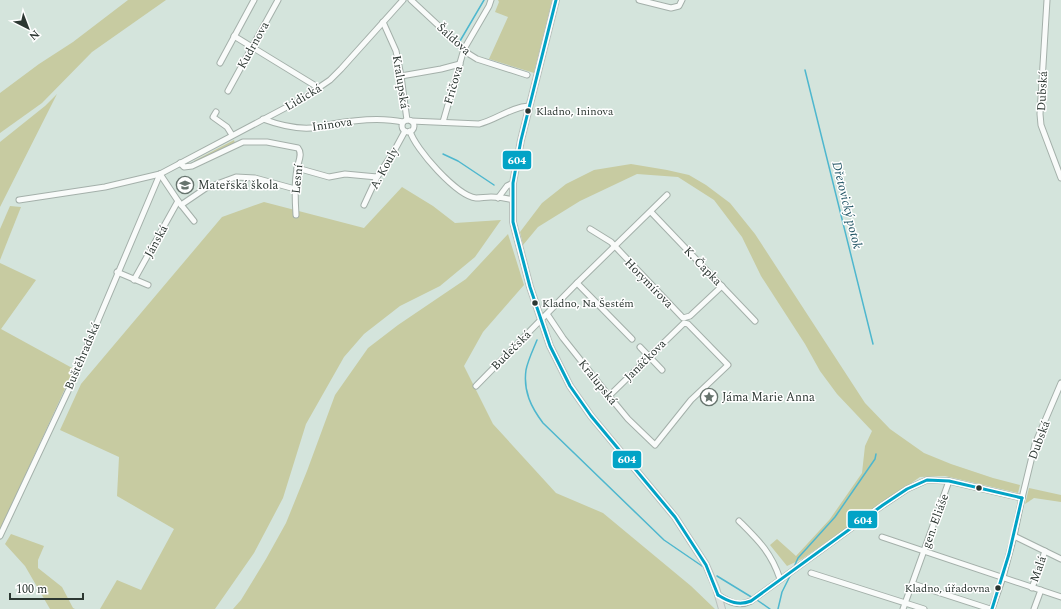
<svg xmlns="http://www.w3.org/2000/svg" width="1061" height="609" viewBox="0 0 1061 609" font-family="Spectral,serif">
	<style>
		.green { fill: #c7cba1 }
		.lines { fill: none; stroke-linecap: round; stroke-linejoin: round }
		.stream { stroke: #4eb7ce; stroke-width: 1.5 }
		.minor-casing { stroke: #a4b0aa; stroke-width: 7 }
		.major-casing { stroke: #bac2be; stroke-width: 8 }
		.minor { stroke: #f9fbfa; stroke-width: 5 }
		.major { stroke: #dce1dc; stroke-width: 6 }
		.bus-1-casing { stroke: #fff; stroke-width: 6 }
		.bus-1 { stroke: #02a3c6; stroke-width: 3 }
		.bus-dot { fill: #2c3732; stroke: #fff; stroke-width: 1.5 }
		.labels { text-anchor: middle; stroke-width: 3; stroke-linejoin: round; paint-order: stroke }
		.bus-label { font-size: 11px; fill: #2c3732; stroke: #fff; text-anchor: start }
		.street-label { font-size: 12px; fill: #2c3732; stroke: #fff }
		.poi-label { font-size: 12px; fill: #2c3732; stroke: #fff; text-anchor: start }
		.water-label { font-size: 13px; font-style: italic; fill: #225565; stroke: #fff }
		.line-badge { stroke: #fff; stroke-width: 1.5 }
		.badge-label { font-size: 11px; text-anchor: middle; font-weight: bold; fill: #fff }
	</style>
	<rect width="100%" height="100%" fill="#d4e4dc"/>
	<g class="green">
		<path d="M128,0H166L92,52L42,103L0,133V93L39,64L73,42Z"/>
		<path d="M498,0H553L534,73L489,59L508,17L495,12L499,2Z"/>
		<path d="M57,94L0,207V142L45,106Z"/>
		<path d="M234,140L235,143L195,163L194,161Z"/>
		<path d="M631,164L667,170L689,175L706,185L730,203L755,234L865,403L890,429L924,453L951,464L993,478L1020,485L1018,493L945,476L920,477L802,559L787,566L770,545L777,539L796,556L830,519L862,473L865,446L872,431L837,394L820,371L805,344L761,276L742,237L714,200L678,177L637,174L580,201L538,227L523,245L520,232L542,203L566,184L594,170Z"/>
		<path d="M402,187L433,206L455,223L501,220L475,257L440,286L400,306L364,334L344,357L306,424L283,498L254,553L215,609H100L117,580L141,590L174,529L117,496L119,457L60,430L81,384L222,217L264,202L364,228Z"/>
		<path d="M10,206L21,207L0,260V229Z"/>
		<path d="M508,234L524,285L483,332L464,366L493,424L556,493L603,513L691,586L715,609H233L241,600L266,559L286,523L307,471L335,395L368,348L398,325L466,279Z"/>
		<path d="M0,263L36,280L1,329L74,369L0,530Z"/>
		<path d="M1029,488L1061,495V502L1034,498L1025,504Z"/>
		<path d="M11,534L44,546L38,560V568L62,587L73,608L75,609H50L25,566L5,544Z"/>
	</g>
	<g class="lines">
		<g class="stream">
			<path d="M460,41L484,0"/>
			<path d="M805,70L873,344"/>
			<path d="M443,154L458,161L494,185"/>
			<path d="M537,340C533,350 528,360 526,370C523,391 531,407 543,423L664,540L702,566"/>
			<path d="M794,567L798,558L835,517L875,459L876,454"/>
			<path d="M717,576L753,598"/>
			<path d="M757,600L770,609"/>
			<path d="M778,609L782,592L791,574"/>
		</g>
		<defs>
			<g id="minor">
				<path d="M411,0L469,54L477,59L527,75"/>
				<path d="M639,0L671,8L679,6L682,0"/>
				<path d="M1047,0L1040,114L1041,125L1061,178"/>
				<path d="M383,22L396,51L401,76L407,120"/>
				<path d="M234,36L319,88"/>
				<path d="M220,63L254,0"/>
				<path d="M401,76L441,69L460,64"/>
				<path d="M228,91L278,0"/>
				<path d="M216,112L213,117L227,127L232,135"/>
				<path d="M263,119C279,125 295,129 311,128C318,128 325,125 332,124C354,120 381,117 403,122"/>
				<circle cx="408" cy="126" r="6"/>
				<path d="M411,121L479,124C496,120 511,107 529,106"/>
				<path d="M443,122L464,49L489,6L491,0"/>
				<path d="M410,131C415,149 457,196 476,198C481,198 486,197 491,197C499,197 506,198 513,200"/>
				<path d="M180,163L184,167L192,166L243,142H267L298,148C303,154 298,162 297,169C294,184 295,200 296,215"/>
				<path d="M297,168L329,177L345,174L377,177"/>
				<path d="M160,174L178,201L194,221"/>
				<path d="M498,198L507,186L513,183"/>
				<path d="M19,200L105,187L160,174L302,99L330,80L341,69L403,0"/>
				<path d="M181,205L206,188L236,177L255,178L295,189"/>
				<path d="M364,205L377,177L393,153L405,131"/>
				<path d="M651,212L755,321"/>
				<path d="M590,229L611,242L683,318L690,316L722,286"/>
				<path d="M117,272L148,285"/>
				<path d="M134,280L178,201"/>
				<path d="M577,283L632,339"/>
				<path d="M547,314L563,338L609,396L628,419L655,445L691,400L728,365L688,324L684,323L609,396"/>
				<path d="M640,347L662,370"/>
				<path d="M476,386L577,283L667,195"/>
				<path d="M739,521C758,540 771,552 780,579"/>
				<path d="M0,536L69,389L160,174"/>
				<path d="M1014,536L1061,559"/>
				<path d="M882,537L1061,597"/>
				<path d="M811,573L924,609"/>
				<path d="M913,584L990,609"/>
				<path d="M1032,588L1045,551"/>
				<path d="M718,595C729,602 739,607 751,601L883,505L907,489L927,480L949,481L1022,498"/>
				<path d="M903,609L949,481"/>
				<path d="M992,609L1003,577L1014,536L1022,498L1035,444L1061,383"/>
				<path d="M1034,609L1041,590"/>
			</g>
			<path id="major" d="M556,0L521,140L513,183V222L530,287L550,346L570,386L591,416L675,517L706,565L716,588L722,609"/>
		</defs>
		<use href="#minor" class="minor-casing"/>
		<use href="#major" class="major-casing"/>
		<use href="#minor" class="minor"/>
		<use href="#major" class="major"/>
		<defs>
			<g id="bus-1">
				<path d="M556,0L521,140L513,183V222L530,287L550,346L570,386L591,416L675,517L706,565L718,595"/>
				<path d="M718,595C729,602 739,606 751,601L883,505L907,489L927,480L949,481L1022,498"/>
				<path d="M992,609L1009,554L1022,498"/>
			</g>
		</defs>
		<use href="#bus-1" class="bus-1-casing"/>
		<use href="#bus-1" class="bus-1"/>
	</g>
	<defs>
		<symbol id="school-ring" viewBox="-11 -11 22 22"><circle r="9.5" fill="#fff" stroke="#67746e" stroke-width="1.5"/><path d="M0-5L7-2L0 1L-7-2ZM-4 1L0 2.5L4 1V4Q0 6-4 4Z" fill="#67746e"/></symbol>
		<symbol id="sight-ring" viewBox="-11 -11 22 22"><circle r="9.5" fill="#fff" stroke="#67746e" stroke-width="1.5"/><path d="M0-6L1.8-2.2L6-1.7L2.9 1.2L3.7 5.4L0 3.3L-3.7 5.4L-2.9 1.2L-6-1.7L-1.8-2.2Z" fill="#67746e"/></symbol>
	</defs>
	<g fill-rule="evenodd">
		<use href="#school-ring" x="175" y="175" width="20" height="20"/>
		<use href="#sight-ring" x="699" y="387" width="20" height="20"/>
	</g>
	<g class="bus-dot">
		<circle cx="528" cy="111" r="3.5"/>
		<circle cx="535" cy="303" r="3.5"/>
		<circle cx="979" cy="488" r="3.5"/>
		<circle cx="998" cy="588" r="3.5"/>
	</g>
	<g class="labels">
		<g class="bus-label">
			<text x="536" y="115">Kladno, Ininova</text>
			<text x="542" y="307">Kladno, Na Šestém</text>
			<text x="990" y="592" text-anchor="end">Kladno, úřadovna</text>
		</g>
		<g class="street-label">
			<text transform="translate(454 39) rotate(42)" y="4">Šaldova</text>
			<text transform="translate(253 45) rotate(-61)" y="4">Kudrnova</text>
			<text transform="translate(401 82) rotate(81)" y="4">Kralupská</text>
			<text transform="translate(453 85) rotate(-74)" y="4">Fričova</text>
			<text transform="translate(1042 91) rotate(-87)" y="4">Dubská</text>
			<text transform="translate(303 97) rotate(-31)" y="4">Lidická</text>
			<text transform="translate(332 124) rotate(-8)" y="4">Ininova</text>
			<text transform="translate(384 168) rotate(-61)" y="4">A. Kouly</text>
			<text transform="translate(297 179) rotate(-84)" y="4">Lesní</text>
			<text transform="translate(156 241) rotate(-61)" y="4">Jánská</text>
			<text transform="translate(703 266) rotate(46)" y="4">K. Čapka</text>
			<text transform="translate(649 283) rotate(46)" y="4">Horymírova</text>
			<text transform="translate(511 350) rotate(-45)" y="4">Budečská</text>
			<text transform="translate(82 356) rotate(-67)" y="4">Buštěhradská</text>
			<text transform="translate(645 360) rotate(-45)" y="4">Janáčkova</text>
			<text transform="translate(598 382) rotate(51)" y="4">Kralupská</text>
			<text transform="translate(1039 440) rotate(-70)" y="4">Dubská</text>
			<text transform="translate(935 521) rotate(-70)" y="4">gen. Eliáše</text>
			<text transform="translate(1038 569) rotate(-70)" y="4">Malá</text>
		</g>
		<g class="poi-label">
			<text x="198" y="189">Mateřská škola</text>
			<text x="722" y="401">Jáma Marie Anna</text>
		</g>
		<g class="water-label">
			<text transform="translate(848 205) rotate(76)" y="5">Dřetovický potok</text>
		</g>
	</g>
	<g class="line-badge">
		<rect x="502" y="150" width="30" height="20" rx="4" fill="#02a3c6"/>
		<rect x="612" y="450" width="30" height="19" rx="4" fill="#02a3c6"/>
		<rect x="847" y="510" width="31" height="19" rx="4" fill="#02a3c6"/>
	</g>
	<g class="badge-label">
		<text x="517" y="164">604</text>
		<text x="627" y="463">604</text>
		<text x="863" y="524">604</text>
	</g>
	<g transform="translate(28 28) rotate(138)" stroke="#ffffff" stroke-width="3" paint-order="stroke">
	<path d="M0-3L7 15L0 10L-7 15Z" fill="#2c3732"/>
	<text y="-6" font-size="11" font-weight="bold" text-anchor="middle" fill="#2c3732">N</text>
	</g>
	<path d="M10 593v6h73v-6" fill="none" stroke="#2c3732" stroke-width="2"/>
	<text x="16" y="593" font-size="12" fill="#2c3732" stroke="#ffffff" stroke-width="3" paint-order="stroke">100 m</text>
</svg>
